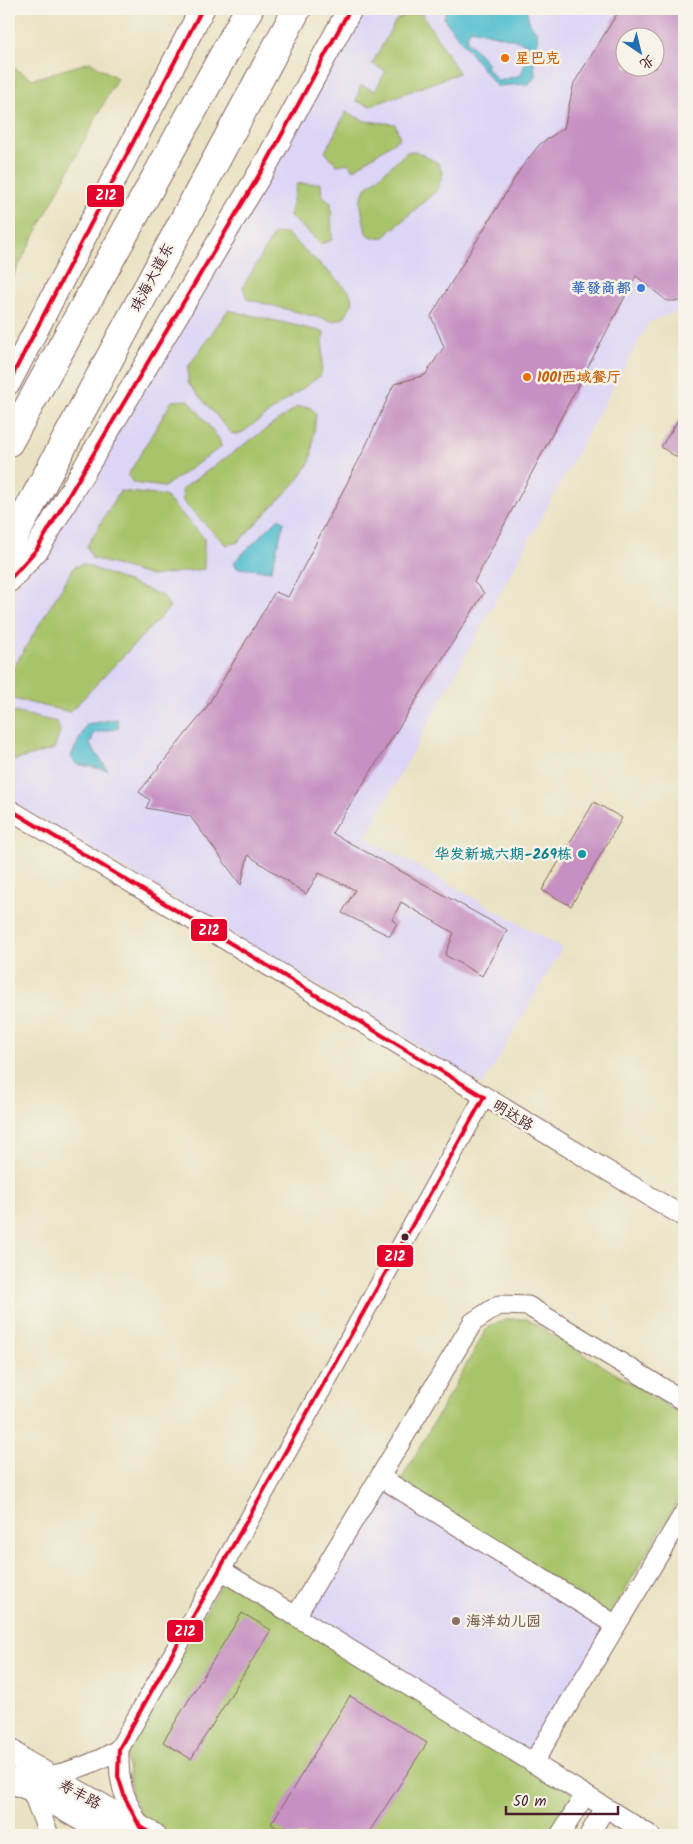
<svg xmlns="http://www.w3.org/2000/svg" width="693" height="1844" viewBox="0 0 693 1844" font-family="Kalam,'LXGW WenKai TC',sans-serif">
	<style>
		.built { fill: #ddd5f6; fill-rule: evenodd }
		.green { fill: #a8c46b; stroke: #79724b }
		.water { fill: #54bfd0; stroke: #4f6f7e }
		.building { fill: #c690c2; fill-rule: evenodd }
		.lines { fill: none; stroke-linecap: round; stroke-linejoin: round }
		.minor-casing { stroke: #826360; stroke-width: 21 }
		.major-casing { stroke: #826360; stroke-width: 26 }
		.highway-casing { stroke: #826360; stroke-width: 30 }
		.minor { stroke: #fff; stroke-width: 19 }
		.major { stroke: #fff; stroke-width: 24 }
		.highway { stroke: #fff; stroke-width: 28 }
		.bus-1-casing { stroke: #f7f3e8; stroke-width: 8 }
		.bus-1 { stroke: #e4002b; stroke-width: 4 }
		.food-dot { fill: #e8710a; stroke: #f7f3e8; stroke-width: 2 }
		.shop-dot { fill: #3f7fe0; stroke: #f7f3e8; stroke-width: 2 }
		.culture-dot { fill: #0f9aa8; stroke: #f7f3e8; stroke-width: 2 }
		.bus-dot { fill: #4a1f2b; stroke: #f7f3e8; stroke-width: 2 }
		.education-dot { fill: #8d6e63; stroke: #f7f3e8; stroke-width: 2 }
		.labels { text-anchor: middle; stroke-width: 5; stroke-linejoin: round; paint-order: stroke }
		.food-label { font-size: 15px; font-weight: bold; fill: #c56008; stroke: #f7f3e8; text-anchor: start }
		.street-label { font-size: 15px; fill: #4a1f2b; stroke: #f7f3e8 }
		.shop-label { font-size: 15px; font-weight: bold; fill: #366cbe; stroke: #f7f3e8; text-anchor: end }
		.culture-label { font-size: 15px; font-weight: bold; fill: #0d838f; stroke: #f7f3e8; text-anchor: end }
		.education-label { font-size: 15px; font-weight: bold; fill: #785e54; stroke: #f7f3e8; text-anchor: start }
		.line-badge { stroke: #f7f3e8; stroke-width: 2 }
		.badge-label { font-size: 14px; text-anchor: middle; font-weight: bold; fill: #fff }
	</style>
	<rect width="100%" height="100%" fill="#f7f3e8"/>
	<filter id="ink" filterUnits="userSpaceOnUse"><feTurbulence type="fractalNoise" baseFrequency=".02" numOctaves="2"/><feDisplacementMap in="SourceGraphic" scale="10" xChannelSelector="R" yChannelSelector="G"/><feConvolveMatrix kernelMatrix="1 2 1 2 8 2 1 2 1" color-interpolation-filters="sRGB"/></filter>
	<filter id="wash" filterUnits="userSpaceOnUse"><feTurbulence type="fractalNoise" baseFrequency=".0096" numOctaves="4" result="noise"/><feDisplacementMap in="SourceGraphic" scale="20" xChannelSelector="R" yChannelSelector="G"/><feGaussianBlur stdDeviation="1.12" result="paint"/><feColorMatrix in="noise" values="0 0 0 0 0 0 0 0 0 0 0 0 0 0 0 0 0 1.4 0 .05"/><feComposite in="paint" operator="in"/></filter>
	<g filter="url(#wash)">
		<rect width="100%" height="100%" fill="#e9e2c2"/>
		<g class="built">
			<path d="M358,9H684V309L649,322L366,837L562,948L483,1085L9,799V594L44,553ZM626,38H656V68H626Z"/>
			<path d="M382,1483L611,1627L531,1758L301,1615Z"/>
		</g>
		<g class="green">
			<path d="M419,9L459,73L371,106L356,101L361,85L375,91L386,71L372,64L396,20Z"/>
			<path d="M90,62L117,78L9,284V65L33,79Z"/>
			<path d="M346,112L365,121L395,124L400,138L353,170L348,163L337,165L325,152Z"/>
			<path d="M415,151L438,163L443,174L436,191L384,237L374,238L366,233L360,201L365,189L407,152Z"/>
			<path d="M321,183L322,195L331,203L332,240L321,244L289,215L297,184Z"/>
			<path d="M286,233L349,291L353,302L344,318L332,321L247,299L243,287L274,234Z"/>
			<path d="M228,310L324,332L321,375L240,434H232L188,383V367Z"/>
			<path d="M189,400L219,439L221,447L164,487L133,483L128,475L172,401Z"/>
			<path d="M297,407H310L316,413L311,460L299,479L238,542L226,545L183,502L182,489Z"/>
			<path d="M120,491L165,496L204,538V569L151,576L92,558L87,546Z"/>
			<path d="M83,564L163,596L170,607L70,712L9,698V675L74,567Z"/>
			<path d="M9,711L57,722L60,732L54,749L9,762Z"/>
			<path d="M506,1319H527L684,1416V1491L610,1615L400,1482L487,1328Z"/>
			<path d="M224,1579L577,1795L552,1835H169L145,1821L132,1796L126,1751Z"/>
		</g>
		<g class="water">
			<path d="M446,9H526L530,24L537,32L538,48L516,40L471,29L467,35V41L488,63L486,67L498,81L521,75L527,58L534,60L535,77L529,84L496,86L444,19Z"/>
			<path d="M279,518L284,522L271,571L237,568L234,562Z"/>
			<path d="M117,719L119,728L94,733L90,745L108,770L76,764L71,756L87,724Z"/>
		</g>
		<g id="blocks">
			<g class="building">
				<path d="M620,9H684V301H667L636,276L474,582L484,593L332,833L507,930L482,976L445,955L454,933L401,902L392,920L397,923L390,936L342,913L355,890L319,873L306,894L248,855L241,885L190,816L146,808L150,800L139,792L205,710L275,592L288,597L364,450L394,384L425,375L444,347L431,316L521,168L540,144L564,128L574,83ZM626,38H656V68H626Z"/>
				<path d="M684,411V462L661,447Z"/>
				<path d="M594,802L622,818L571,906L542,890Z"/>
				<path d="M242,1613L271,1630L191,1759L163,1742Z"/>
				<path d="M350,1696L427,1743L367,1835H289L271,1824Z"/>
			</g>
		</g>
	</g>
	<g filter="url(#ink)">
		<use href="#blocks" fill-opacity="0" stroke="#826360" stroke-width="1"/>
		<g class="lines">
			<defs>
				<g id="minor">
					<path d="M9,809L684,1217"/>
					<path d="M380,1477L616,1625"/>
					<path d="M221,1570L650,1835"/>
					<path d="M296,1616L473,1322L499,1305L528,1306L684,1401"/>
					<path d="M533,1763L684,1513"/>
					<path d="M48,1776C75,1771 96,1763 119,1749"/>
					<path d="M31,1789L49,1835"/>
					<path d="M140,1827C124,1796 118,1786 119,1749L221,1570L484,1097"/>
					<path d="M560,1835L585,1795"/>
					<path d="M589,1835L605,1808"/>
				</g>
				<g id="major">
					<path d="M9,382L202,9"/>
					<path d="M9,580L37,549L268,160L350,9"/>
					<path d="M9,1750L24,1762L153,1835"/>
					<path d="M9,1780L31,1789L109,1835"/>
				</g>
				<g id="highway">
					<path d="M9,442L249,9"/>
					<path d="M9,546L297,9"/>
				</g>
			</defs>
			<use href="#minor" class="minor-casing"/>
			<use href="#major" class="major-casing"/>
			<use href="#highway" class="highway-casing"/>
			<use href="#minor" class="minor"/>
			<use href="#major" class="major"/>
			<use href="#highway" class="highway"/>
			<defs>
				<g id="bus-1">
					<path d="M9,382L202,9"/>
					<path d="M9,580L37,549L268,160L350,9"/>
					<path d="M9,809L484,1097L119,1749L118,1776L125,1798L140,1827L153,1835"/>
				</g>
			</defs>
			<use href="#bus-1" class="bus-1-casing"/>
			<use href="#bus-1" class="bus-1"/>
		</g>
	</g>
	<g class="food-dot">
		<circle cx="505" cy="58" r="5"/>
		<circle cx="527" cy="377" r="5"/>
	</g>
	<circle class="shop-dot" cx="641" cy="288" r="5"/>
	<circle class="culture-dot" cx="582" cy="854" r="5"/>
	<circle class="bus-dot" cx="405" cy="1237" r="4.5"/>
	<circle class="education-dot" cx="456" cy="1621" r="5"/>
	<g class="labels">
		<g class="food-label">
			<text x="515" y="63">星巴克</text>
			<text x="537" y="382">1001西域餐厅</text>
		</g>
		<g class="street-label">
			<text transform="translate(152 277) rotate(-62)" y="5">珠海大道东</text>
			<text transform="translate(513 1115) rotate(31)" y="5">明达路</text>
			<text transform="translate(80 1794) rotate(29)" y="5">寿丰路</text>
		</g>
		<g class="shop-label">
			<text x="631" y="293">華發商都</text>
		</g>
		<g class="culture-label">
			<text x="572" y="859">华发新城六期-269栋</text>
		</g>
		<g class="education-label">
			<text x="466" y="1626">海洋幼儿园</text>
		</g>
	</g>
	<g class="line-badge">
		<rect x="86" y="184" width="39" height="24" rx="5" fill="#e4002b"/>
		<rect x="190" y="918" width="38" height="24" rx="5" fill="#e4002b"/>
		<rect x="376" y="1244" width="38" height="24" rx="5" fill="#e4002b"/>
		<rect x="166" y="1619" width="38" height="24" rx="5" fill="#e4002b"/>
	</g>
	<g class="badge-label">
		<text x="106" y="200">Z12</text>
		<text x="209" y="935">Z12</text>
		<text x="395" y="1261">Z12</text>
		<text x="185" y="1636">Z12</text>
	</g>
	<rect width="693" height="1844" fill="none" stroke="#f7f3e8" stroke-width="30"/>
	<g transform="translate(640 52) rotate(145)"><circle r="24" fill="#f7f3e8" stroke="#b29e9c"/>
	<path d="M0-4L9 19L0 12L-9 19Z" fill="#1f6fb2"/>
	<text y="-8" font-size="14" font-weight="bold" text-anchor="middle" fill="#4a1f2b">北</text>
	</g>
	<path d="M506 1806v8h112v-8" fill="none" stroke="#4a1f2b" stroke-width="2.5"/>
	<text x="513" y="1806" font-size="15" fill="#4a1f2b" stroke="#f7f3e8" stroke-width="4" paint-order="stroke">50 m</text>
</svg>
